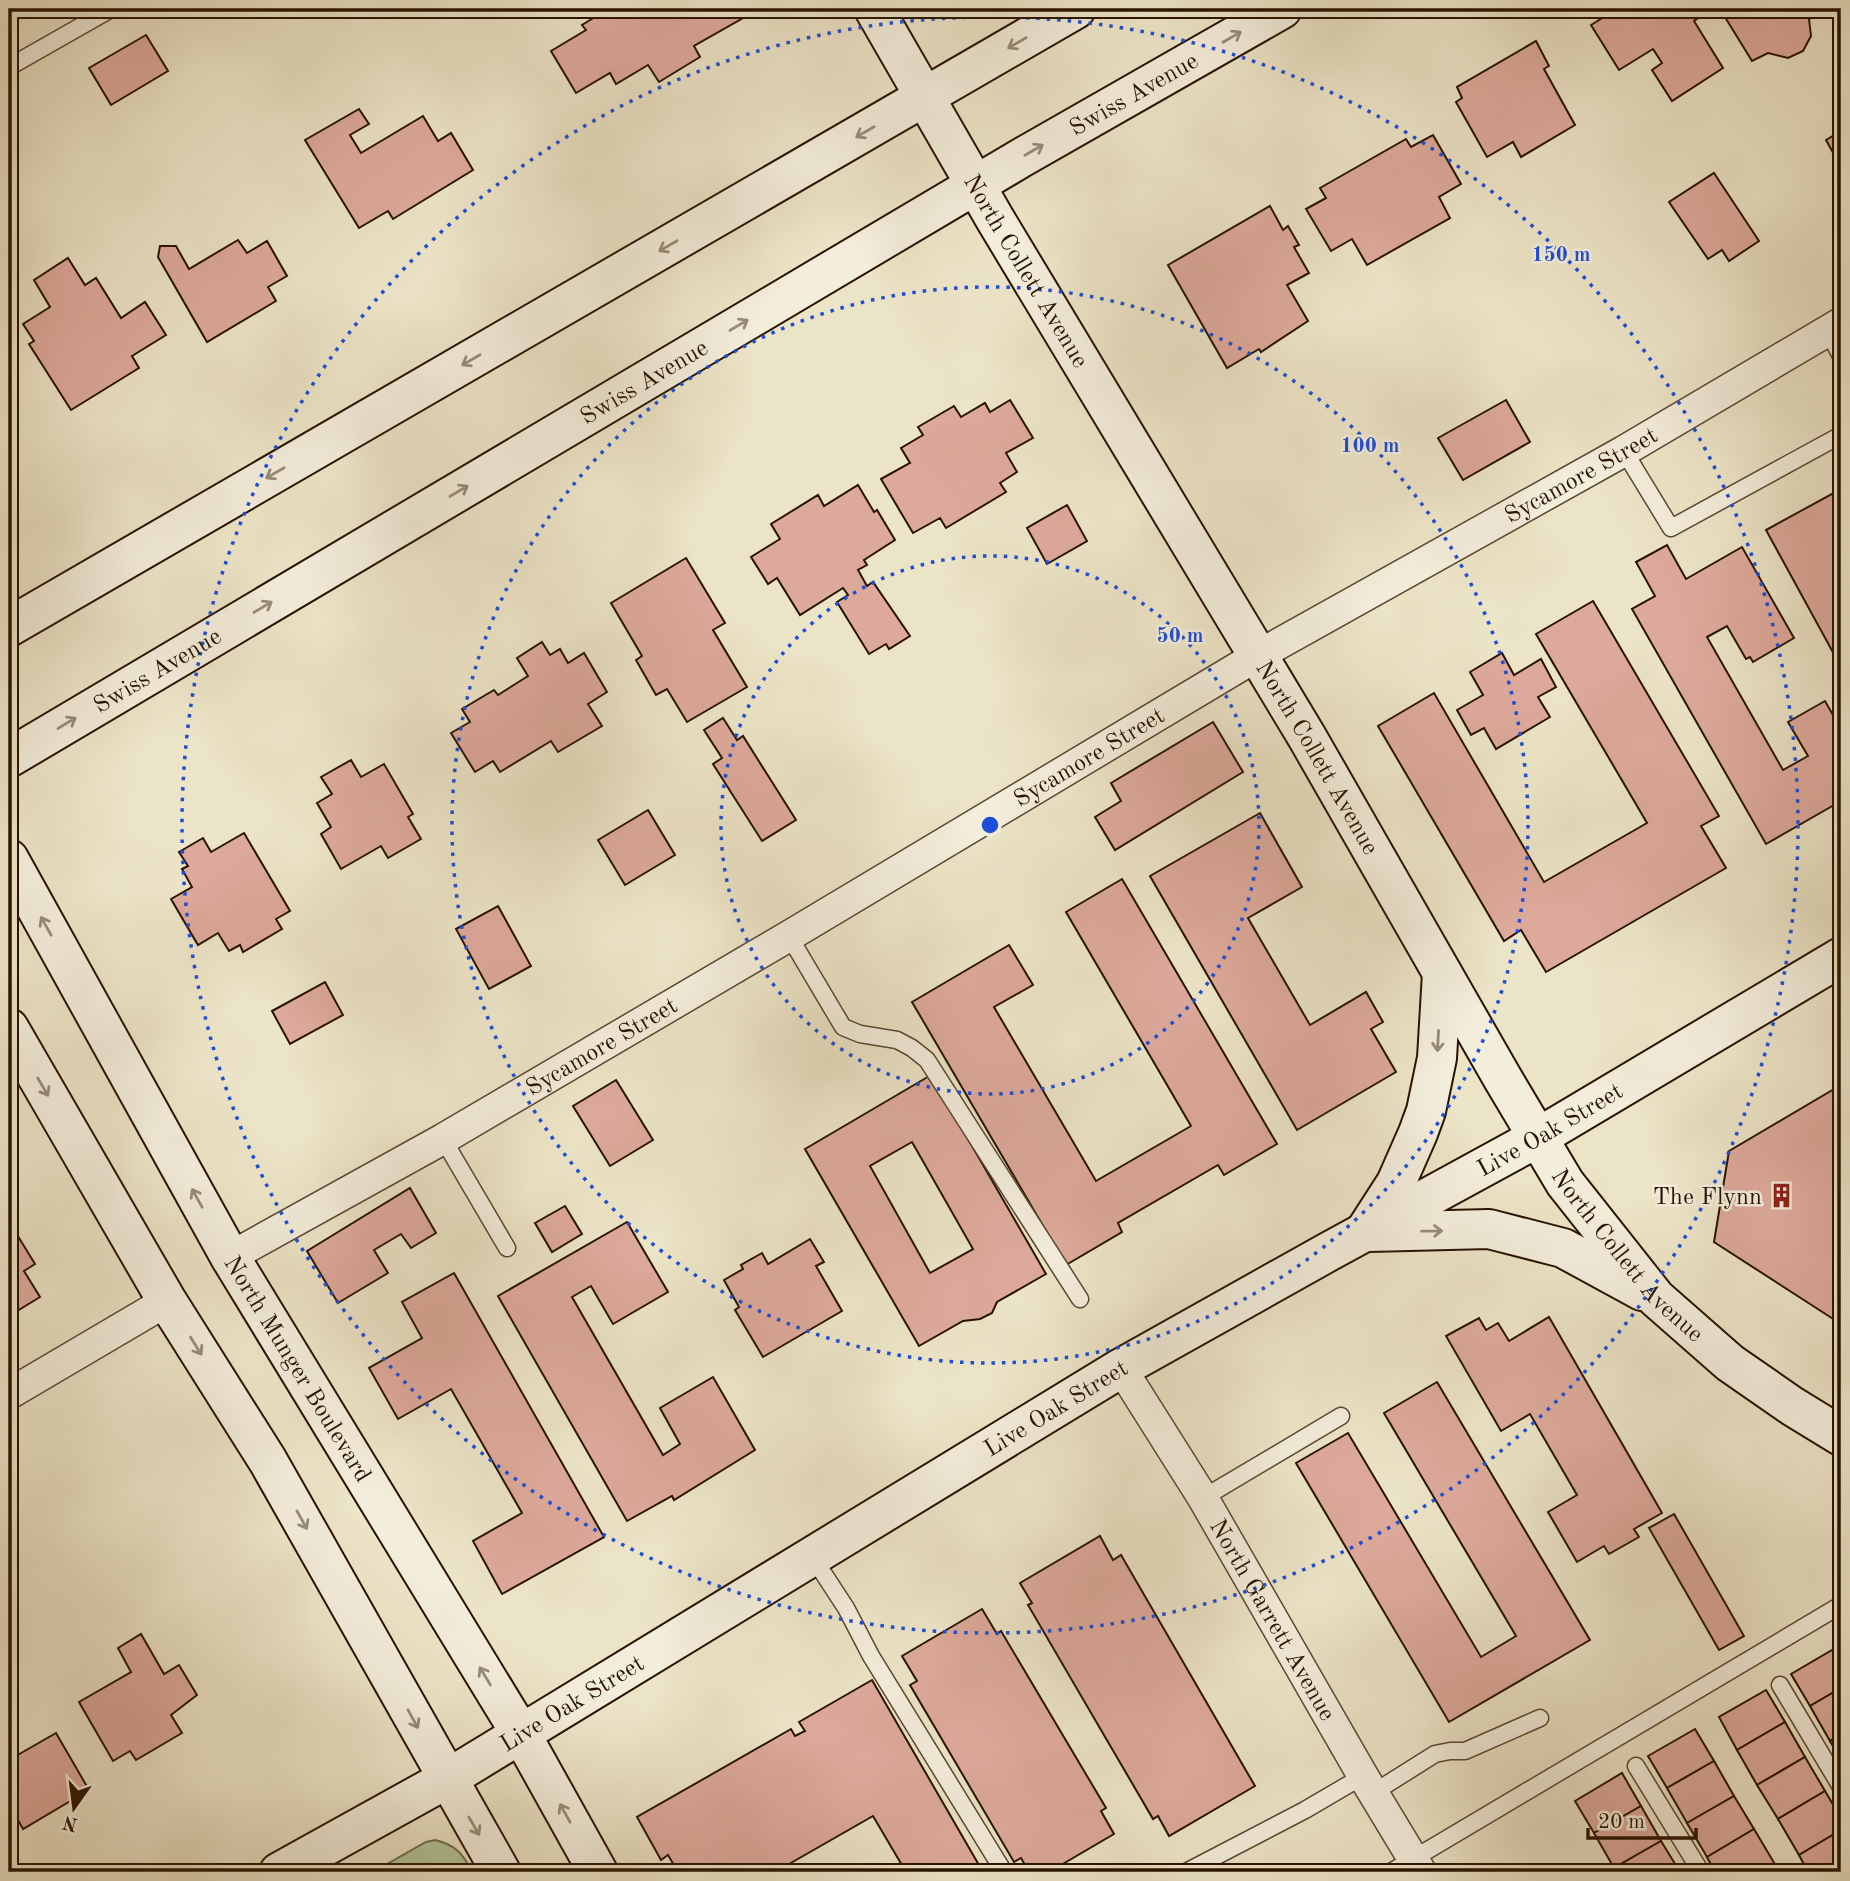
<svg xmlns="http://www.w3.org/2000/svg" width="1850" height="1881" viewBox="0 0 1850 1881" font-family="'Old Standard TT',serif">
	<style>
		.green { fill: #b3c599; stroke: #6e6c4c; stroke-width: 2 }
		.building { fill: #dda99b; stroke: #281300; stroke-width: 2; fill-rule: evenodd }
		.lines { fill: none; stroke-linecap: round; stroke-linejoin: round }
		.lane-casing { stroke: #594732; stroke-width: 19 }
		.street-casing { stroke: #594732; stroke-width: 33 }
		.secondary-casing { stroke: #281300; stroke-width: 42 }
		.lane { stroke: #f3eddb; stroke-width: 16 }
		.street { stroke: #f3eddb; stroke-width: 30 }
		.secondary { stroke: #f3eddb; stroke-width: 38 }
		.oneway { stroke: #988b78 }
		.ring { fill: none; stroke: #1d4ed8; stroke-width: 3.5; stroke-dasharray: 3.5 7 }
		.labels { text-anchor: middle; stroke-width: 5; stroke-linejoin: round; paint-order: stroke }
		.street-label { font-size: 24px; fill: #281300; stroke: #f3eddb }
		.poi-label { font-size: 24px; fill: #281300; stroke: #f3eddb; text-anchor: end }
		.centre { fill: #1d4ed8; stroke: #f3eddb; stroke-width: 3.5 }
		.ring-label { font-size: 21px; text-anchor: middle; font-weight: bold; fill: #1d4ed8; stroke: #f3eddb; stroke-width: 5; stroke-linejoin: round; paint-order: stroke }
	</style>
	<rect width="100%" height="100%" fill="#ece4c7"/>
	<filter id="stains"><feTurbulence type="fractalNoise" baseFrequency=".00286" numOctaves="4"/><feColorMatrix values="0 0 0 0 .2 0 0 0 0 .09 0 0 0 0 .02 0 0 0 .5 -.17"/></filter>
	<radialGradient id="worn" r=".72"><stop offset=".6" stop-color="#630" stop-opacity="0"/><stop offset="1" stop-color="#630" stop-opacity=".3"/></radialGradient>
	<path class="green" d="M435,1840C457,1845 462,1854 473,1872H373L426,1842Z"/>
	<g class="building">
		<path d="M591,9H759L694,46L700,57L659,82L648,65L616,84L610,73L576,93L551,51L586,30L582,25L595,17Z"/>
		<path d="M1617,9H1696L1701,16L1694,21L1723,68L1672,101L1652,70L1662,63L1653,49L1619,70L1591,25Z"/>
		<path d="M1720,9H1828L1809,19L1811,36L1803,51L1788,58L1768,53L1752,61Z"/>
		<path d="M146,35L168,71L111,105L89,68Z"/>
		<path d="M1536,41L1549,66L1544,69L1575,125L1521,157L1513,142L1487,157L1456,102L1462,98L1457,87Z"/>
		<path d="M359,109L369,124L350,135L361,153L423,116L438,141L451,133L473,170L393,219L388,211L359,228L305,140Z"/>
		<path d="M1841,131V167L1826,140Z"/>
		<path d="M1433,135L1461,184L1439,197L1450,218L1367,265L1352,239L1331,251L1306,209L1326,198L1320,188L1406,139L1411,147Z"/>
		<path d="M1714,173L1759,241L1729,261L1722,250L1708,259L1669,202Z"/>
		<path d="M1270,206L1283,230L1288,226L1299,245L1294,247L1309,273L1287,285L1308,321L1261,352L1259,349L1227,368L1168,265Z"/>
		<path d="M238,240L247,253L267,241L287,276L268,287L276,301L207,342L158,257L160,246H176L189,269Z"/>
		<path d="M68,258L85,285L96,278L121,318L145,302L166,335L132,356L139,368L71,410L29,344L34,341L23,324L50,307L34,280Z"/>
		<path d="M1010,400L1033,438L1006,453L1017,472L1000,483L1006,492L946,528L940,518L913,533L881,479L910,463L901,448L923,435L918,427L954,406L961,417L985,403L990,412Z"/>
		<path d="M1506,400L1530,442L1463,480L1438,438Z"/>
		<path d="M858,485L874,512L877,510L895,540L864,560L867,565L858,570L867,586L873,582L910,636L889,649L886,644L869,654L837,602L848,595L843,588L800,615L777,578L768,584L751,557L780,539L771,524L818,495L824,506Z"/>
		<path d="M1841,489V667L1766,530Z"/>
		<path d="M1067,505L1087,541L1047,564L1027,528Z"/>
		<path d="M1667,545L1686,579L1742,547L1794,638L1753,662L1750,657L1746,659L1727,626L1707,637L1783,770L1808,756L1788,722L1825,701L1841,729V801L1766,844L1632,609L1655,596L1636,562Z"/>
		<path d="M686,558L725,623L713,630L747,687L687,722L667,689L656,695L636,660L642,656L611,603Z"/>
		<path d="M1593,601L1719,816L1701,826L1726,868L1546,972L1521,930L1504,941L1378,726L1434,693L1544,882L1647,823L1536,634Z"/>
		<path d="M542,642L550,655L560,649L568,663L584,653L607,692L588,704L602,726L558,752L551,741L500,772L493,761L475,772L451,733L470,722L462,709L494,690L498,695L528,676L517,658Z"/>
		<path d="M1502,653L1514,675L1541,659L1556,687L1538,697L1550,717L1496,749L1484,728L1471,735L1457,710L1483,695L1470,672Z"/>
		<path d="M723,718L737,740L743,736L796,820L762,841L713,764L722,758L704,730Z"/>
		<path d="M1213,722L1243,772L1115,850L1095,817L1121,801L1111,783Z"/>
		<path d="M351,760L361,777L384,764L413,814L408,817L421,839L388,858L381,846L341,869L321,834L331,827L317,803L332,794L321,777Z"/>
		<path d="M648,810L675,855L625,885L598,840Z"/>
		<path d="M1260,813L1302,887L1248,918L1310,1025L1366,992L1383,1022L1371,1029L1396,1072L1297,1130L1150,876Z"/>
		<path d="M244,833L290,911L276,919L282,929L243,952L240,945L229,951L218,933L198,945L171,899L192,887L182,869L188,866L179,852L203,838L211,852Z"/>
		<path d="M1122,879L1277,1144L1224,1175L1218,1165L1118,1223L1122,1232L1066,1265L912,1002L1009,945L1033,985L994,1007L1096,1181L1191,1126L1066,912Z"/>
		<path d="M498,906L531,966L489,989L456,929Z"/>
		<path d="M325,982L343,1015L290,1044L272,1011Z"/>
		<path d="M931,1075L1046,1274L997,1302L992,1313L980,1319L963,1321L919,1346L805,1149ZM912,1142L973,1249L930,1273L870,1166Z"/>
		<path d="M616,1080L653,1140L610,1166L573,1106Z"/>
		<path d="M1841,1085V1324L1714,1242L1729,1151Z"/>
		<path d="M410,1188L436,1233L411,1248L401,1234L374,1250L388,1273L338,1303L307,1251Z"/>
		<path d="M565,1206L582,1234L552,1252L535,1223Z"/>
		<path d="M627,1222L668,1292L613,1324L591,1286L572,1297L663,1455L680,1444L660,1408L713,1377L755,1450L674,1500L672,1496L627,1521L498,1296Z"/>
		<path d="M16,1233L35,1264L24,1271L40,1297L9,1316V1237Z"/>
		<path d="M810,1239L824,1262L816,1266L842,1311L763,1357L735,1310L739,1307L724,1280L743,1269L741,1265L762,1253L768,1264Z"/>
		<path d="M454,1273L604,1537L502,1594L473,1541L522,1513L451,1389L398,1419L369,1368L422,1338L402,1302Z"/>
		<path d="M1549,1317L1662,1513L1634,1529L1639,1537L1609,1554L1604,1546L1577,1562L1548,1512L1577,1495L1530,1414L1501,1431L1446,1336L1479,1318L1486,1330L1498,1323L1509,1341Z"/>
		<path d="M1437,1382L1590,1640L1449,1722L1296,1463L1348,1433L1481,1657L1516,1636L1384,1413Z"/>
		<path d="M1674,1514L1744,1636L1719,1650L1649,1528Z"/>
		<path d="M1100,1536L1113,1560L1121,1555L1255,1786L1169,1836L1158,1816L1153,1819L1028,1605L1032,1603L1020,1583Z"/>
		<path d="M982,1609L997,1634L1001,1631L1106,1808L1101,1811L1114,1834L1049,1872H1029L1021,1858L1014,1862L910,1685L917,1681L902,1656Z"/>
		<path d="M141,1634L164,1674L179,1665L197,1695L171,1715L182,1733L136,1760L130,1751L113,1761L79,1702L131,1672L118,1648Z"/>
		<path d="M1839,1646L1841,1651V1688L1810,1706L1791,1674Z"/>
		<path d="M872,1680L983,1872H906L873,1816L775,1872H678L668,1855L661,1860L637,1817L791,1729L795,1736L805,1731L799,1722Z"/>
		<path d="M1841,1688V1734L1830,1741L1810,1706Z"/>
		<path d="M1766,1690L1785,1722L1737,1750L1719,1717Z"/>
		<path d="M1785,1722L1805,1757L1757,1785L1737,1750Z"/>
		<path d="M1695,1729L1714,1761L1667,1788L1648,1756Z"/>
		<path d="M56,1733L89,1790L23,1829L9,1804V1760Z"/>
		<path d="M1841,1734V1760L1830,1741Z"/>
		<path d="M1805,1757L1825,1791L1778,1819L1757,1785Z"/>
		<path d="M1714,1761L1734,1796L1687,1823L1667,1788Z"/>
		<path d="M1622,1773L1641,1806L1594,1833L1575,1801Z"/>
		<path d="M1825,1791L1841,1818V1830L1799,1855L1778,1819Z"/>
		<path d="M1734,1796L1754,1829L1707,1857L1687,1823Z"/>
		<path d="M1641,1806L1661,1841L1614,1868L1594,1833Z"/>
		<path d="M1754,1829L1776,1866L1765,1872H1715L1707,1857Z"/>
		<path d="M1841,1830V1872H1808L1799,1855Z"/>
		<path d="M1661,1841L1680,1872H1616L1614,1868Z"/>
	</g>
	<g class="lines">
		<defs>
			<g id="lane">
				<path d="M9,67L111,9"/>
				<path d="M1828,331L1841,356"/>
				<path d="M1624,451L1671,528L1841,435"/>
				<path d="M789,936L843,1027L860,1034L897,1040L912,1048L927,1060L1080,1299"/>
				<path d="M443,1139L507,1248"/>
				<path d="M1203,1498L1341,1416"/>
				<path d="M812,1556L846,1608L871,1656L1004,1872"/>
				<path d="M1780,1685L1841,1787"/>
				<path d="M1636,1766L1701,1872"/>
				<path d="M1373,1793L1435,1754L1450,1751H1465L1540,1718"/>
				<path d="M1186,1872L1305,1810L1363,1776"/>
				<path d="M1391,1872L1841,1605"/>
			</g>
			<g id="street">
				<path id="s1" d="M230,1257L443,1139L789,936L1257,656L1624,451L1841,323"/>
				<path id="s2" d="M1121,1368L1203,1498L1363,1776L1421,1872"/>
				<path d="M9,1394L167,1301"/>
			</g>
			<g id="secondary">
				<path id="s3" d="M874,9L995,219L1307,737L1503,1079L1565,1183L1656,1298L1730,1363L1792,1406L1841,1436"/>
				<path d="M9,627L1076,9"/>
				<path id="s4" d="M9,758L1021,158L1282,9"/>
				<path id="s5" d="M9,859L230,1257L521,1734L598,1872"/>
				<path d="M9,1028L167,1301L268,1461L501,1872"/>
				<path d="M1367,1228L1396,1183L1418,1133L1426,1111L1437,1058L1442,973"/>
				<path d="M1369,1232L1489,1229L1563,1248L1642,1291"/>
				<path id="s6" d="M279,1872L447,1779L1121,1368L1328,1252L1537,1138L1841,957"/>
			</g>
		</defs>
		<use href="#lane" class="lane-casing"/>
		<use href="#street" class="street-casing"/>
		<use href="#secondary" class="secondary-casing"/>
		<use href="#lane" class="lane"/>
		<use href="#street" class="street"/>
		<use href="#secondary" class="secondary"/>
	</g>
	<defs><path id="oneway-shaft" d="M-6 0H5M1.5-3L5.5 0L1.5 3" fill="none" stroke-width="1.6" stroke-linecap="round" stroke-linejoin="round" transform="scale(1.75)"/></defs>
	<g class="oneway">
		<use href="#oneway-shaft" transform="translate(1232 37) rotate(-30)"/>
		<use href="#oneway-shaft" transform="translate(1017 43) rotate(150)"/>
		<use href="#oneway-shaft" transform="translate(865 132) rotate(150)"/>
		<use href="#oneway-shaft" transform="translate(1034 150) rotate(-30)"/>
		<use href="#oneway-shaft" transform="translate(668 246) rotate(150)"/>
		<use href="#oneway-shaft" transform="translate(739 325) rotate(-31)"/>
		<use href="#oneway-shaft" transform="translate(471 360) rotate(150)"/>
		<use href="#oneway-shaft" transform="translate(275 473) rotate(150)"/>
		<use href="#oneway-shaft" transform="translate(459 491) rotate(-31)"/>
		<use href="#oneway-shaft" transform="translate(263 607) rotate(-31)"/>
		<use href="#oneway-shaft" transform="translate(67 723) rotate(-31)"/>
		<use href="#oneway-shaft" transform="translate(46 926) rotate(-119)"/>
		<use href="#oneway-shaft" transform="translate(1438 1041) rotate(93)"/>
		<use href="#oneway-shaft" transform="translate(43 1087) rotate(60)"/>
		<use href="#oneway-shaft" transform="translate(197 1198) rotate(-119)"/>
		<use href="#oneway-shaft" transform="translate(1432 1231) rotate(-1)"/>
		<use href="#oneway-shaft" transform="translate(196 1346) rotate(58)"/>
		<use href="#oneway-shaft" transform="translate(302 1520) rotate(61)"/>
		<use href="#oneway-shaft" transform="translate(485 1676) rotate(-121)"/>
		<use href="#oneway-shaft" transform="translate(413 1719) rotate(61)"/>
		<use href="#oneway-shaft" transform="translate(565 1813) rotate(-119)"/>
		<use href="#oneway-shaft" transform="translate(474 1826) rotate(60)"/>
	</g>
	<g class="ring">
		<circle cx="990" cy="825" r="269"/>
		<circle cx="990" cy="825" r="538"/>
		<circle cx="990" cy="825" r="808"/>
	</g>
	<defs>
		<symbol id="building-bare" viewBox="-9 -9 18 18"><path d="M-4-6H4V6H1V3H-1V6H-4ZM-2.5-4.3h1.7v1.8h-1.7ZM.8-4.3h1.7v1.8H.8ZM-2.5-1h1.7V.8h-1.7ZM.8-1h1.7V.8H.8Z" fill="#8f2418" stroke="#f3eddb" stroke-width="2.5" paint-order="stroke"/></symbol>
	</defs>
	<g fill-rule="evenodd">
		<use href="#building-bare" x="1764" y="1178" width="35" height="35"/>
	</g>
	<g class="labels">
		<g class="street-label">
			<text dy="8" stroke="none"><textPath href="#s4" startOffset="1306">Swiss Avenue</textPath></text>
			<text dy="8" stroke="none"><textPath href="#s3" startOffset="303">North Collett Avenue</textPath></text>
			<text dy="8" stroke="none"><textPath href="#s4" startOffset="738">Swiss Avenue</textPath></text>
			<text dy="8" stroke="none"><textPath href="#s1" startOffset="1561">Sycamore Street</textPath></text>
			<text dy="8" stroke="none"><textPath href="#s4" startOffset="172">Swiss Avenue</textPath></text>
			<text dy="8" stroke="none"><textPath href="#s1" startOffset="994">Sycamore Street</textPath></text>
			<text dy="8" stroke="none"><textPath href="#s3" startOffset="870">North Collett Avenue</textPath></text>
			<text dy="8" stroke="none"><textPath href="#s1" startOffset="427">Sycamore Street</textPath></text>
			<text dy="8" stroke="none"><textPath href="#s6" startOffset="1472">Live Oak Street</textPath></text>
			<text dy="8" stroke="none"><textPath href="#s3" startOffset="1458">North Collett Avenue</textPath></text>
			<text dy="8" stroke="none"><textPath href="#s5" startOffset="586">North Munger Boulevard</textPath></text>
			<text dy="8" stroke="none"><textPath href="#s6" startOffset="905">Live Oak Street</textPath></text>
			<text dy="8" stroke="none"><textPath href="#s2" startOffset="294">North Garrett Avenue</textPath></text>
			<text dy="8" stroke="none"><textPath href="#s6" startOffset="338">Live Oak Street</textPath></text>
		</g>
		<g class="poi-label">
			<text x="1762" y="1204">The Flynn</text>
		</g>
	</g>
	<circle cx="990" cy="825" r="10" class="centre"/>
	<g class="ring-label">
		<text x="1561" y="261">150 m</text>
		<text x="1370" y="452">100 m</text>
		<text x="1180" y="642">50 m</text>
	</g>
	<rect width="1850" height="1881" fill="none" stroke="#ece4c7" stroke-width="35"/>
	<rect x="10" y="10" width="1829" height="1860" fill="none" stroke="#281300" stroke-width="3.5"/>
	<rect x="18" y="18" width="1815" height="1846" fill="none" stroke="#281300" stroke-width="2"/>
	<g transform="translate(74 1808) rotate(194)" stroke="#f3eddb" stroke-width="5" paint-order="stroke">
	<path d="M0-5L12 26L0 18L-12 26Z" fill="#281300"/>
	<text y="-10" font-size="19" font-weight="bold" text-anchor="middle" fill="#281300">N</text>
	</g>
	<path d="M1588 1828v10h108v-10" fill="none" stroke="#281300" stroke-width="3.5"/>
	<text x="1598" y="1828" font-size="21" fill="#281300" stroke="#f3eddb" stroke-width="5" paint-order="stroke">20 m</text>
	<rect width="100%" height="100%" filter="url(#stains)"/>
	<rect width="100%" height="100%" fill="url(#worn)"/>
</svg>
